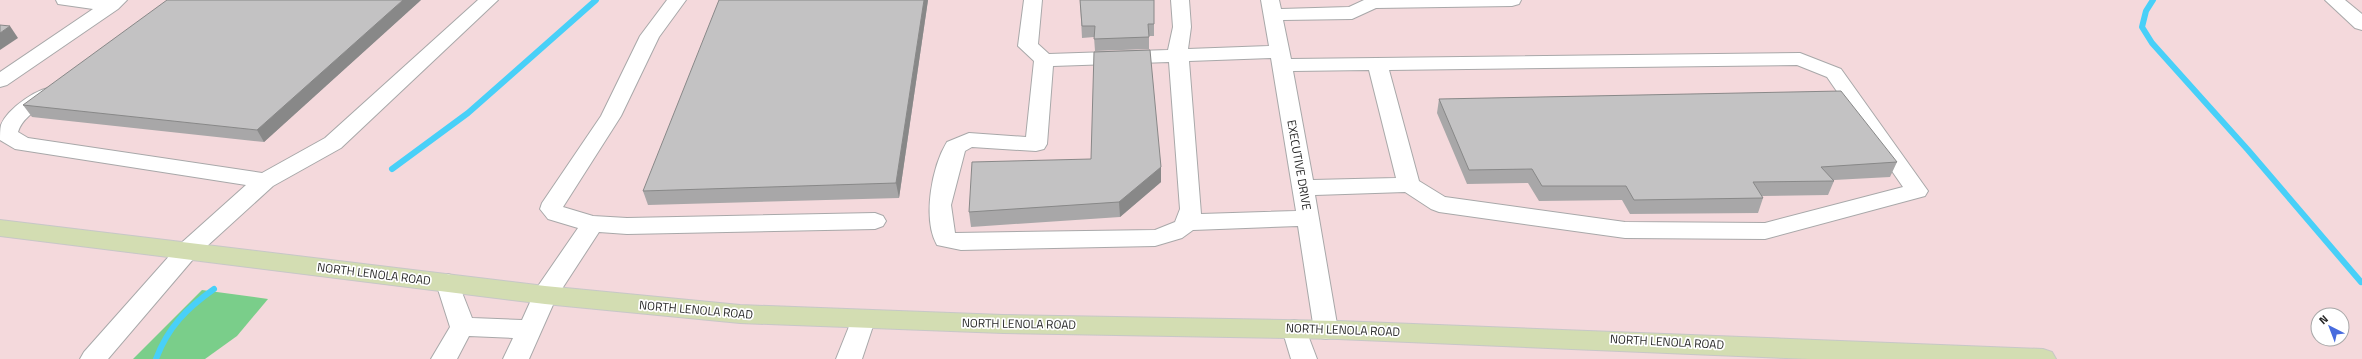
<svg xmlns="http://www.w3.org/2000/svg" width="2362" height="359" viewBox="0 0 2362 359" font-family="'Titillium Web',sans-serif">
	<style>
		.industrial { fill: #f4d9dc; fill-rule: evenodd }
		.forest { fill: #7ace8a }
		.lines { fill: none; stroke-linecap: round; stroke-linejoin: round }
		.stream { stroke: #48d0f8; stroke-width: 6 }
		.minor-casing { stroke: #a8a8a9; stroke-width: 2 }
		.major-casing { stroke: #c7c7c7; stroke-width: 2 }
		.minor { fill: #fff; fill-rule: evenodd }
		.major { fill: #d3ddb2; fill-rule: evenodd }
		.wall { fill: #a8a7a8 }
		.shaded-wall { fill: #888 }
		.building { fill: #c3c2c3; stroke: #888 }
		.labels { text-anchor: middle; stroke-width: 3.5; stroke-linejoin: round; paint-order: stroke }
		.street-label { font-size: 12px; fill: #262626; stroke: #fff }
	</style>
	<rect width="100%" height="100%" fill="#eaeaec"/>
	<path class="industrial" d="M0,0H2362V359H0ZM2318,315H2342V339H2318Z"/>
	<path class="forest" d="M202,290L268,299L237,336L205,359H133Z"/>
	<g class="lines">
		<g class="stream">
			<path d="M2153,0L2146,11L2142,27L2152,43L2248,150L2361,282"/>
			<path d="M392,169L468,113L596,0"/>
			<path d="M156,359C168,327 187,308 214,289"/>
		</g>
		<defs>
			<g id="minor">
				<path d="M56,0H127L118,9L7,85L0,87V72L93,9L58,4Z"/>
				<path d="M478,0H498L341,148L273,186L195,257L108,359H80L84,352L179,245L246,185L15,149L0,140C0,135 0,129 1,125C7,109 41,84 57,88L60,92L57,96C44,106 23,115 18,132L28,138L262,173L325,138Z"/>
				<path d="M667,0H686L659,37L621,116L563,207L593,216L627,218L875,213L883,216L886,221L883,226L875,229L627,234L599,232L556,298L529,359H503L513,338L469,336L457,359H431L450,327L436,283L440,277L448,274L456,277L472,318L522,320L536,289L578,228L548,219L540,209L542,203L601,116L640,36Z"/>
				<path d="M1024,0H1042L1038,44L1049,54L1168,50L1173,27L1171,0H1189L1191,27L1188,49L1269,46L1261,0H1279L1281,9L1349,7L1364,0H1521L1519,4L1512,6L1376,8L1352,19L1283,20L1291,59L1800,53L1841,69L1928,191L1925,196L1765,239L1625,238L1439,212L1431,209L1405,192L1315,195L1338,330L1335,337L1326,339L1317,337L1314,330L1298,226L1193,230L1182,238L1155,246L961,250L937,245C922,219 932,166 947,142L969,133L1026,137L1034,61L1018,46ZM1271,58L1296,211L1201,214L1189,61ZM1169,62L1180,209L1175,222L1155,230L955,233L951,205L965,151L972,147L1036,151L1044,149L1047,144L1053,66ZM1797,65L1827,77L1903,187L1765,223L1625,222L1445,197L1419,181L1389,70ZM1369,70L1396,178L1313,180L1293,71Z"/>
				<path d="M2325,0H2345L2362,14V30L2355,28Z"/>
				<path d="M863,311L872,314L875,320L862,359H836L854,314Z"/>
				<path d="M1294,320L1303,322L1317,359H1291L1282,329L1285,322Z"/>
			</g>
			<path id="major" d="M0,220L545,286L740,305L1003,315L1338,321L2043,349L2052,352L2056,359H1810L1338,339L1003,333L740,323L545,304L0,236Z"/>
		</defs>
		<use href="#minor" class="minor-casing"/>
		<use href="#major" class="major-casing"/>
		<use href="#minor" class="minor"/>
		<use href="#major" class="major"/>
	</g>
	<g class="wall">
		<path d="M421,0L264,142L32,117L23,105Z"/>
		<path d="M928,0L899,198L648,205L643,191Z"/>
		<path d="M1080,0H1154V36H1149V49L1095,51L1094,37L1082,38Z"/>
		<path d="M1439,99L1897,162L1890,177L1834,180V181L1828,195L1762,196L1763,198L1758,213L1630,214L1622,200L1539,201L1528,183L1467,184L1437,113Z"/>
		<path d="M1161,167V182L1120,217L971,227L969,212Z"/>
	</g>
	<g class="shaded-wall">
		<path d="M403,0H421L264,142L257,130Z"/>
		<path d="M924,0H928L899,198L896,183Z"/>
		<path d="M10,26L18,38L0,50V33Z"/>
		<path d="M1161,167V182L1120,217L1119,202Z"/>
	</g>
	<g class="building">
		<path d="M167,0H403L257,130L23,105Z"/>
		<path d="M719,0H924L896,183L643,191Z"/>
		<path d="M1080,0H1154V24H1148L1149,37L1094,39L1095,26H1082Z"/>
		<path d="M0,25L10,26L0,33Z"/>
		<path d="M1150,50L1161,167L1119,202L969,212L972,162L1091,159L1094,52Z"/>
		<path d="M1841,91L1897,162L1821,167L1834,181L1753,182L1763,198L1634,200L1626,186H1542L1532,169L1469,170L1439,99Z"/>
	</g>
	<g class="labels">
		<g class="street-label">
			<text transform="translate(1299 165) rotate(80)" y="4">EXECUTIVE DRIVE</text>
			<text transform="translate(374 274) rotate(7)" y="4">NORTH LENOLA ROAD</text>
			<text transform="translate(696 310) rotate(5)" y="4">NORTH LENOLA ROAD</text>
			<text transform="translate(1019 324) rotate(1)" y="4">NORTH LENOLA ROAD</text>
			<text transform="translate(1343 330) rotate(2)" y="4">NORTH LENOLA ROAD</text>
			<text transform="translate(1667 342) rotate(3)" y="4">NORTH LENOLA ROAD</text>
		</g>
	</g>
	<g transform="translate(2330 327) rotate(318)"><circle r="19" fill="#ffffff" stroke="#a8a8a8"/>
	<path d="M0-3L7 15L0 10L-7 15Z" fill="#476bde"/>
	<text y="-6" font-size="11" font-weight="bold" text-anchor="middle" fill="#262626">N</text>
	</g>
</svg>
